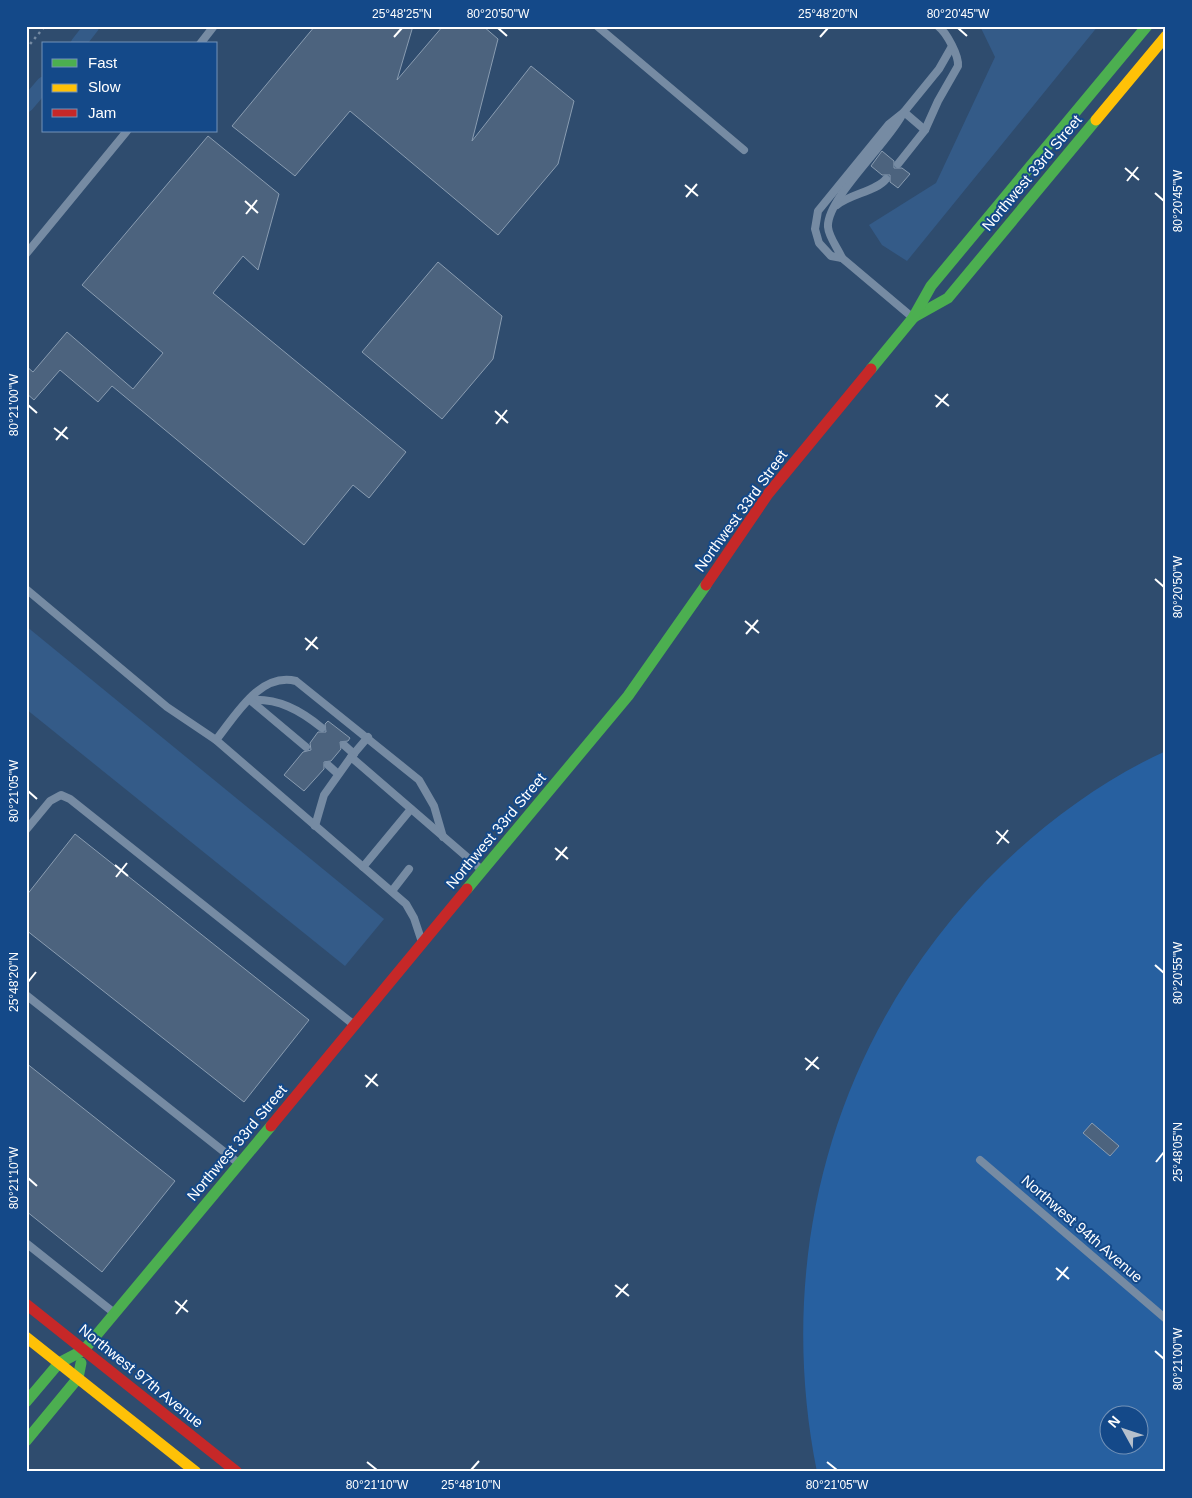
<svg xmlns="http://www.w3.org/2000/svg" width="1192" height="1498" viewBox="0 0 1192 1498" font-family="Helvetica,sans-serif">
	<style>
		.green { fill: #2760a0; fill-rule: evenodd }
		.water { fill: #345b88 }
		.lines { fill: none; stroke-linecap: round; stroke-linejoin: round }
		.canal { stroke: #345b88; stroke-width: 15 }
		.building { fill: #4c637e; stroke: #899cb1 }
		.path { stroke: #768ba3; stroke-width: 2.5; stroke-dasharray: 2.5 4; stroke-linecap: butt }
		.lane { stroke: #768ba3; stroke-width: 8 }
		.fast { stroke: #4caf50; stroke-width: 11 }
		.slow { stroke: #ffc107; stroke-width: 11 }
		.jam { stroke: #c62828; stroke-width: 11 }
		.ticks { fill: none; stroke: #fff; stroke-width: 2 }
		.labels { text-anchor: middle; stroke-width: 4; stroke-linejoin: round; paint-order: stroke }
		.street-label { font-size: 15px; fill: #fff; stroke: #144989 }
		.neatline { fill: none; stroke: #fff; stroke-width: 2 }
		.ticks-label { font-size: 12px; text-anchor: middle; fill: #fff }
	</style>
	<rect width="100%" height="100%" fill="#2f4c6e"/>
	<path class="green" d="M1166,751V1472H817C772,1248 838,1023 1003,864C1050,819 1106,778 1166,751ZM1110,1416H1140V1446H1110Z"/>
	<g class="water">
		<path d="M980,26H1098L907,261L882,245L869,225L936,183L995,57Z"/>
		<path d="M26,626L384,919L345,966L26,709Z"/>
	</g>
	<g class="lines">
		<g class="canal">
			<path d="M78,44L92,26"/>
			<path d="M26,105L44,84"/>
		</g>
	</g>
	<g class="building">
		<path d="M315,26H413L397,80L443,26H483L498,39L472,141L531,66L574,101L558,164L498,235L350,111L295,176L232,126Z"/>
		<path d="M208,136L279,194L258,270L243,256L213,293L406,452L369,498L353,485L304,545L112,386L98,402L60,370L34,400L26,393V366L33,372L67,332L133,389L163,353L82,285Z"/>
		<path d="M882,151L894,161V168H902L910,174L898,188L890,182V175H882L871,166Z"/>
		<path d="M438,262L502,316L493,359L442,419L362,352Z"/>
		<path d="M328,721L350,738L348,741L340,742L341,749L331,761L324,762V769L304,791L284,775L303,752L311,750L310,743L318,732H326L325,724Z"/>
		<path d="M75,834L309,1020L244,1102L26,930V896Z"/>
		<path d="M26,1063L175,1181L102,1272L26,1211Z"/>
		<path d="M1092,1123L1119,1146L1110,1156L1083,1133Z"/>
	</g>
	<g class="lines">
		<path class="path" d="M26,49L45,26"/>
		<g class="lane">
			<path d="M597,26L744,150"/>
			<path d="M200,44L214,26"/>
			<path d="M904,112L925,130"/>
			<path d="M898,164L925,130L938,101L958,66C959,56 947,33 938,26"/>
			<path d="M837,205C850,194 877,191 886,179"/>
			<path d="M26,254L127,131"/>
			<path d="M842,258C838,248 829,238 828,227C826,199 888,143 902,115"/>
			<path d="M912,317L842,258L831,256L819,243L815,229L818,211L889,124L904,112L939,69L951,48"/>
			<path d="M26,589L167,707L216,740L406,904L414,918L421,939"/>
			<path d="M250,700C278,698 300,710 322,728"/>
			<path d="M250,700L306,747"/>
			<path d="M216,740C236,715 260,672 296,681L419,780L434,806L443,837"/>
			<path d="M344,745L354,754"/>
			<path d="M351,757L368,737"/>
			<path d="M328,765L338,774"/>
			<path d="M315,826L324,795L351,757L482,870"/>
			<path d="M26,830L50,801L61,795L70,799L353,1024"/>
			<path d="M363,867L411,809"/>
			<path d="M392,891L409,869"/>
			<path d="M26,995L237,1162"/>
			<path d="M980,1160L1166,1319"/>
			<path d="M26,1243L113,1312"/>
		</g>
		<g class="fast">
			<path d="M914,317L948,298L1096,120"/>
			<path d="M871,369L913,318L931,286L1147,26"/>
			<path d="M467,889L628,696L706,585"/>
			<path d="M26,1402L59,1363L84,1350L271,1126"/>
			<path d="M26,1441L78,1378L81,1363"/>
		</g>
		<g class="slow">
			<path d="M1096,120L1166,36"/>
			<path d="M26,1337L196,1472"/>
		</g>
		<g class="jam">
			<path d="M706,585L768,494L871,369"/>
			<path d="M271,1126L467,889"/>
			<path d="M26,1304L237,1472"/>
		</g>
	</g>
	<path class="ticks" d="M498,28L507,36M958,28L967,36M394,37L402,28M820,37L828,28M1125,168L1139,180M1127,181L1138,167M685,185L698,196M1155,193L1164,201M686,197L697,184M245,201L258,213M246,214L257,200M935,395L949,406M28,405L37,413M936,407L948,394M495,411L508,423M496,424L507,410M54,428L68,439M56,440L67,427M1155,579L1164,587M745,621L759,633M746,634L758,620M305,638L318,649M306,650L317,637M28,791L37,799M996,831L1009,843M997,844L1008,830M555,848L568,859M556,860L567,847M115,865L128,876M116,877L127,863M1155,965L1164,973M28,982L36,972M805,1058L819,1069M806,1070L818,1057M365,1075L378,1086M366,1087L377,1074M1156,1162L1164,1152M28,1178L37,1186M1056,1268L1069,1279M1057,1280L1068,1267M615,1285L629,1296M616,1297L628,1284M175,1301L188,1312M176,1314L187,1300M1155,1351L1164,1359M367,1462L377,1470M827,1462L837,1470M471,1470L479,1461"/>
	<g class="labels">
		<g class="street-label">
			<text transform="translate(1032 173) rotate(-50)" y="5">Northwest 33rd Street</text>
			<text transform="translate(741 511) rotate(-54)" y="5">Northwest 33rd Street</text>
			<text transform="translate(496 831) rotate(-50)" y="5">Northwest 33rd Street</text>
			<text transform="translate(237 1143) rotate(-50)" y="5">Northwest 33rd Street</text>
			<text transform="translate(1082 1229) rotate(41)" y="5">Northwest 94th Avenue</text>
			<text transform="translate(141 1376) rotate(39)" y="5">Northwest 97th Avenue</text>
		</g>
	</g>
	<rect width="1192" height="1498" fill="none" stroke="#144989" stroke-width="55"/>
	<rect x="42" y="42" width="175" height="90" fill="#144989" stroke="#7292b8"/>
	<rect x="52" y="59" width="25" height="8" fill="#4caf50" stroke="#7292b8"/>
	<text x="88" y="68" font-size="15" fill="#ffffff">Fast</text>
	<rect x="52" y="84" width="25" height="8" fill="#ffc107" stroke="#7292b8"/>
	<text x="88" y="92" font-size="15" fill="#ffffff">Slow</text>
	<rect x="52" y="109" width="25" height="8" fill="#c62828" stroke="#7292b8"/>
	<text x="88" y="118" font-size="15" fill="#ffffff">Jam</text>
	<g transform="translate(1124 1430) rotate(310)"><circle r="24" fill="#144989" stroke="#7292b8"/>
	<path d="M0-4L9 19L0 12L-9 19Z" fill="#b6c0cc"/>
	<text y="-8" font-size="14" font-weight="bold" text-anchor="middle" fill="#ffffff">N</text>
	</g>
	<rect x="28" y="28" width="1136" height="1442" class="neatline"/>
	<g class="ticks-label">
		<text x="402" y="18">25°48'25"N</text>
		<text x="498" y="18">80°20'50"W</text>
		<text x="828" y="18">25°48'20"N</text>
		<text x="958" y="18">80°20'45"W</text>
		<text transform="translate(1178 201) rotate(-90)" y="4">80°20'45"W</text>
		<text transform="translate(14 405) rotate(-90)" y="4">80°21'00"W</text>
		<text transform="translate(1178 587) rotate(-90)" y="4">80°20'50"W</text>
		<text transform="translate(14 791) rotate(-90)" y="4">80°21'05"W</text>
		<text transform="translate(1178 973) rotate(-90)" y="4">80°20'55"W</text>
		<text transform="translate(14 982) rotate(-90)" y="4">25°48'20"N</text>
		<text transform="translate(1178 1152) rotate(-90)" y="4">25°48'05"N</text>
		<text transform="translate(14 1178) rotate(-90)" y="4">80°21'10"W</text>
		<text transform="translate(1178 1359) rotate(-90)" y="4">80°21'00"W</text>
		<text x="377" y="1489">80°21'10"W</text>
		<text x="471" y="1489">25°48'10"N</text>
		<text x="837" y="1489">80°21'05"W</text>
	</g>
</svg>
